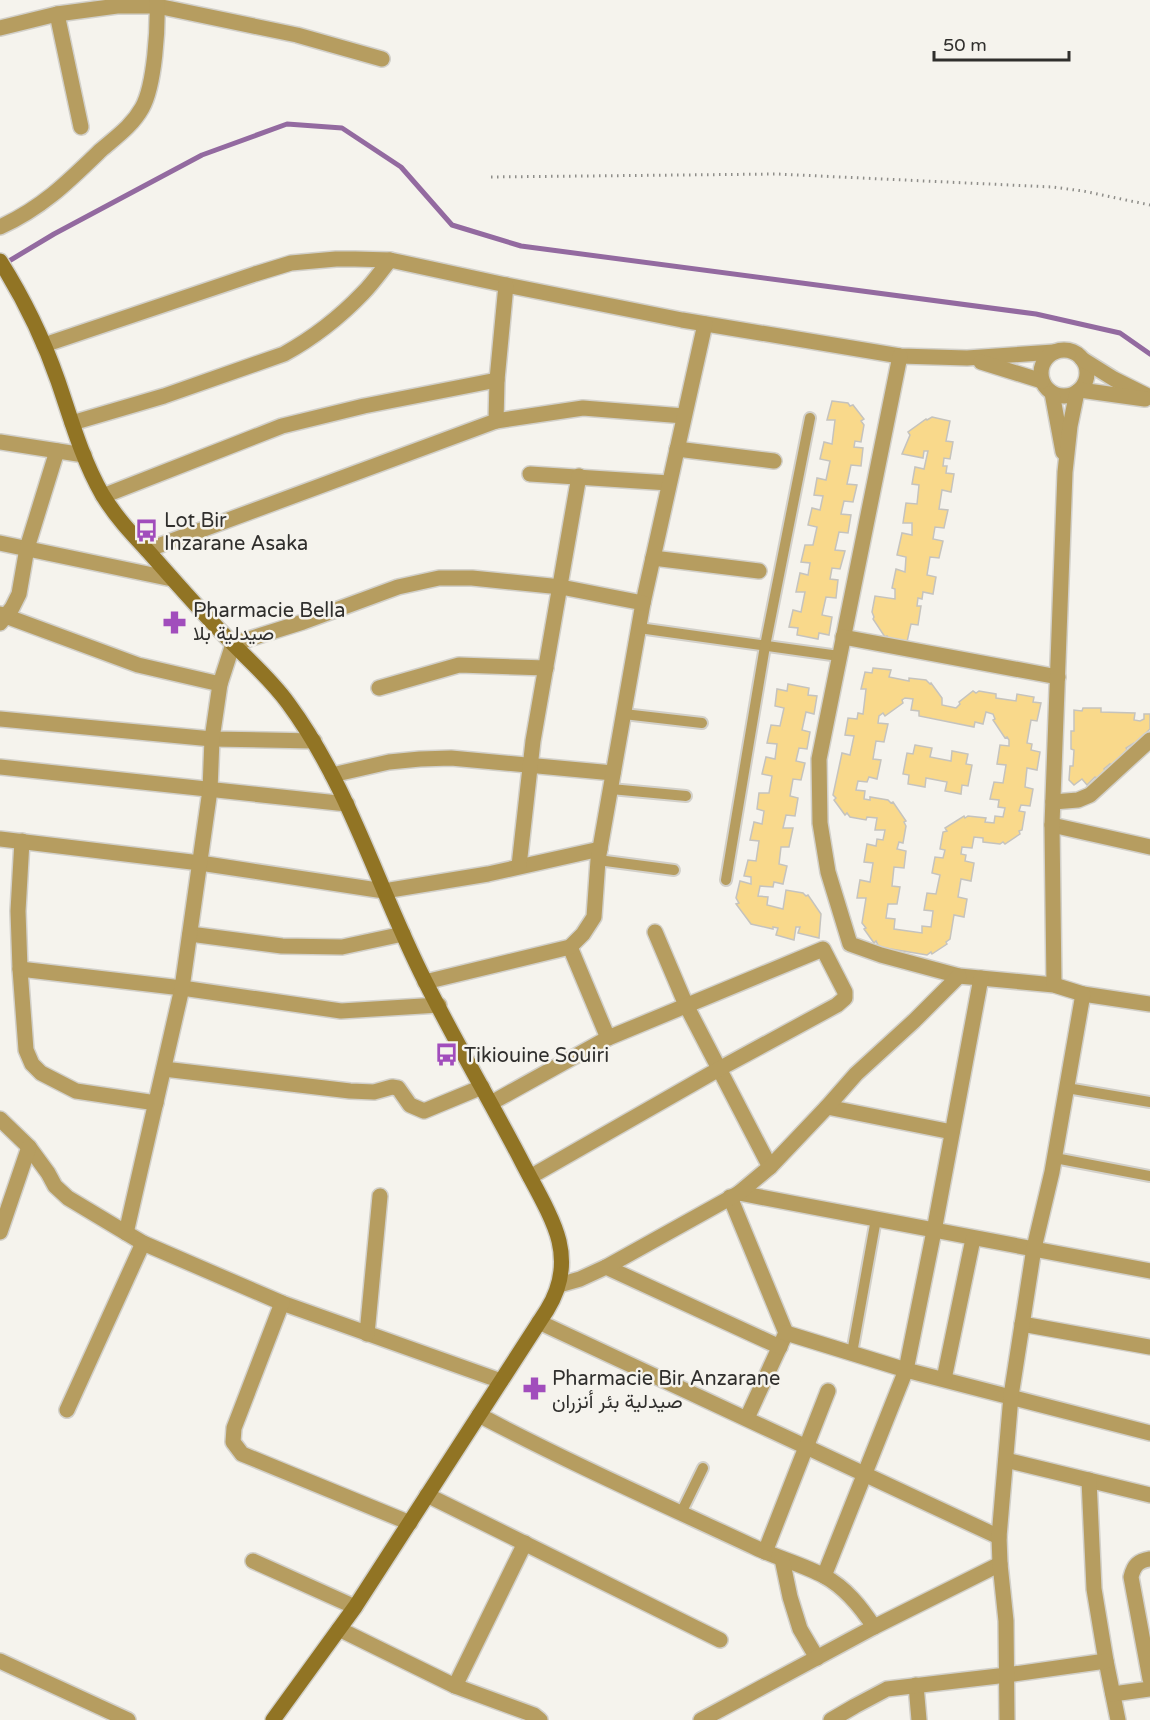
<svg xmlns="http://www.w3.org/2000/svg" width="1150" height="1720" viewBox="0 0 1150 1720" font-family="'Varela Round',Vazirmatn,sans-serif">
	<style>
		.lines { fill: none; stroke-linecap: round; stroke-linejoin: round }
		.stream { stroke: #936aa0; stroke-width: 5 }
		.building { fill: #f9d98b; stroke: #c5c3be; stroke-width: 1.5; fill-rule: evenodd }
		.lane-casing { stroke: #d2d0ca; stroke-width: 14 }
		.street-casing { stroke: #d2d0ca; stroke-width: 18 }
		.secondary-casing { stroke: #d2d0ca; stroke-width: 18 }
		.path { stroke: #8e8d89; stroke-width: 3; stroke-dasharray: 1.5 4.5; stroke-linecap: butt }
		.lane { stroke: #b69d60; stroke-width: 10 }
		.street { stroke: #b69d60; stroke-width: 15 }
		.secondary { stroke: #917424; stroke-width: 15 }
		.labels { text-anchor: middle; stroke-width: 5; stroke-linejoin: round; paint-order: stroke }
		.poi-label { font-size: 20px; fill: #302f2d; stroke: #f5f3ed; text-anchor: start }
	</style>
	<rect width="100%" height="100%" fill="#f5f3ed"/>
	<g class="lines">
		<path class="stream" d="M4,264L54,234L202,155L287,124L342,128L401,167L452,225L521,246L1036,314L1120,333L1150,354"/>
	</g>
	<g class="building">
		<path d="M832,401L848,403L850,406L853,405L864,419L861,421L864,425L861,442L855,441L854,447L863,448L861,466L851,465L847,484L857,485L853,502L844,501L841,514L851,515L848,533L839,532L835,550L845,551L840,569L832,568L830,579L838,580L836,598L826,597L822,615L832,617L829,635L819,633L818,639L797,635L798,628L789,627L793,610L801,612L805,592H796L800,573L808,575L810,563L801,562L805,545H813L817,527L808,525L812,508L820,510L823,496L814,495L817,478L826,480L830,461L820,459L824,442L832,444L835,420H827Z"/>
		<path d="M932,417L950,421L946,441L953,442L950,459L944,458L943,466H947L946,473L954,474L951,492L942,490L939,509L948,510L944,528L935,527L933,539L943,541L939,558L930,557L927,575L936,577L933,594L923,592L922,599L918,598L917,606H921L918,625L911,624L907,642L889,640L887,636L885,637L873,619L874,617L872,612L875,596L895,599V589L892,588L896,569L905,572L906,557L897,555L902,533L912,535V523H903L906,503L917,504L919,485L912,484L915,467L924,469L928,451H924L923,458L902,454L910,435L908,432L926,419L927,420Z"/>
		<path d="M873,668L891,670L889,677L909,681V678L926,680L930,684L931,683L942,698V705L956,708L960,704L959,702L973,691L976,693L979,691L996,694V698L1016,701L1017,694L1034,697L1033,702L1041,703L1037,721L1031,720L1027,743L1032,744L1031,750L1040,752L1037,770L1027,768L1025,787L1033,789L1030,806L1021,805L1019,811L1025,812L1022,830L1019,831L1020,834L1005,844L1003,842L1000,844L983,842V838L974,837L972,848L962,847L961,854L966,855L965,861L974,863L971,881L961,879L958,897L967,899L964,917L954,915L950,939L946,942L947,944L932,954L931,952L927,955L879,947L876,941L874,943L864,929L866,928L862,923L866,898H857L860,880L870,882L873,863L864,862L867,844L876,846L877,839L883,840L885,830H875L877,818L867,817L866,820L850,817L847,813L845,815L834,800L836,798L833,795L842,753L850,755L854,736L845,735L848,718L857,719L858,713L863,714L866,689H861L865,672L872,673ZM905,698L913,699L911,710L919,711V716L974,727L975,722L983,724L986,712L993,714L995,719L993,720L1005,738L1007,737L1009,740V746L1000,745L997,764L1006,765L1003,783L994,782L990,799L999,800L998,807L1005,808L1003,817L995,816L994,823L985,822L986,818L968,816L965,818L964,816L945,828L947,831L943,832L940,849L945,850L943,858L935,857L932,873L940,875L936,894L927,893L924,910L933,911L931,927L922,926V933L894,929L895,919L886,918L888,904H897L900,887L892,886L894,867L904,868L906,851L897,849L899,842L903,843L906,826L904,822L906,821L893,802L891,803L888,800L870,797V800L864,799L865,791L856,790L858,781L867,782L869,777L877,779L881,760L873,759L876,741L884,742L888,724L878,723L879,716L883,713L885,716L903,703L902,700Z"/>
		<path d="M788,684L809,688L808,695L817,696L814,714L806,712L802,730L810,732L807,749L799,748L796,761L805,763L801,780L793,779L790,796L798,798L795,816L786,815L783,828H793L789,847H781L779,864L787,866L783,884L774,882L773,887L760,886L758,896L768,897L767,905L783,909L786,890L803,893L806,896L808,895L821,914L819,938L798,933L800,927H796L794,940L776,935L778,928L773,927V929L751,924L736,904L739,903L736,898L740,881L751,884V877L744,876L748,860L756,861L759,841L750,840L754,822L762,824L764,811L757,809L759,793H769L772,776L762,774L766,757L775,759L777,744L767,743L771,725L780,726L784,708L775,706L777,689L787,691Z"/>
		<path d="M1083,708H1101V712L1135,713L1134,720L1140,721L1144,719V714H1150V729L1143,736L1145,738L1136,746L1134,743L1126,748L1127,750L1112,765L1110,764L1104,769L1106,772L1097,779L1095,777L1087,785L1082,779L1074,785L1069,780L1070,766H1073L1074,750L1071,749V731H1074V710L1082,711Z"/>
		<path d="M915,745L932,748L930,757L951,761L952,751L968,754L966,764L972,765L968,786L962,785L961,794L945,791L947,782L926,778L925,787L908,784L909,775L903,774L907,753L913,754Z"/>
	</g>
	<g class="lines">
		<defs>
			<g id="lane">
				<path d="M639,628L839,656"/>
				<path d="M624,714L702,723"/>
				<path d="M611,789L686,796"/>
				<path d="M598,860L674,870"/>
				<path d="M726,880L765,646L810,418"/>
				<path d="M1067,1088L1150,1102"/>
				<path d="M1055,1158L1150,1176"/>
				<path d="M852,1353L876,1219"/>
				<path d="M681,1513L703,1468"/>
			</g>
			<g id="street">
				<path d="M57,14L81,127"/>
				<path d="M0,28L57,14L117,6H157L297,35L382,59"/>
				<path d="M0,227C42,208 68,182 101,150C116,137 132,126 142,108C155,85 158,27 157,0"/>
				<path d="M44,345L255,274L291,263L336,259H355L390,260L506,285L682,320L900,356L967,358L1054,352"/>
				<circle cx="1064" cy="373" r="23"/>
				<path d="M900,356L819,759L820,823L828,872L850,944L881,955L959,976L1054,985L1083,994L1150,1004"/>
				<path d="M1082,359L1114,379L1150,397"/>
				<path d="M981,362L1042,381"/>
				<path d="M1080,390L1145,399"/>
				<path d="M1052,393L1063,452"/>
				<path d="M496,421L583,408L684,416"/>
				<path d="M72,423L164,396L284,354C313,338 340,317 363,293C373,283 381,271 390,260"/>
				<path d="M0,442L84,455"/>
				<path d="M677,449L774,461"/>
				<path d="M530,474L669,483"/>
				<path d="M103,496L282,426L364,406L497,380"/>
				<path d="M0,543L172,579"/>
				<path d="M147,550L496,421L497,380L506,285"/>
				<path d="M653,558L759,571"/>
				<path d="M0,614L138,665L220,684"/>
				<path d="M0,623L12,608L19,594L27,548L57,451"/>
				<path d="M843,637L1058,677"/>
				<path d="M379,688L459,665L546,668"/>
				<path d="M0,719L212,739L314,741"/>
				<path d="M0,767L347,804"/>
				<path d="M332,775L389,762L420,759L451,758L613,773"/>
				<path d="M1053,802L1078,800L1090,795L1150,740"/>
				<path d="M1052,825L1150,847"/>
				<path d="M0,839L200,863L384,891L488,874L600,849"/>
				<path d="M22,841L18,911L20,969L26,1050L32,1064L41,1073L76,1091L156,1103"/>
				<path d="M519,866L533,741L579,476"/>
				<path d="M655,932L686,1005L770,1167"/>
				<path d="M190,934L282,946L342,947L403,934"/>
				<path d="M570,947L608,1038"/>
				<path d="M20,969L182,988L341,1011L439,1005"/>
				<path d="M425,982L570,947L583,934L594,917L598,860L643,603L705,324"/>
				<path d="M1054,985L1052,825L1065,472L1070,426L1077,392"/>
				<path d="M164,1069L350,1091L374,1092L392,1087L398,1088L410,1105L424,1111L482,1087"/>
				<path d="M491,1103L608,1038L823,949L845,992V998L837,1005L719,1069L530,1177"/>
				<path d="M827,1107L952,1132"/>
				<path d="M0,1119L29,1147L48,1173L55,1186L68,1198L143,1243L282,1303L501,1381"/>
				<path d="M739,1193L1150,1271"/>
				<path d="M730,1197L786,1333L747,1418"/>
				<path d="M0,1232L29,1147"/>
				<path d="M126,1233L182,988L210,790L212,739L220,684L233,644L303,622L398,587L439,578H472L561,587L643,603"/>
				<path d="M606,1267L780,1347"/>
				<path d="M559,1285L580,1279L606,1267L739,1193L770,1167L827,1107L856,1074L914,1021L959,976"/>
				<path d="M282,1303L234,1428L233,1442L242,1454L410,1523"/>
				<path d="M539,1322L999,1537"/>
				<path d="M1022,1324L1150,1347"/>
				<path d="M786,1333L906,1370L1150,1433"/>
				<path d="M367,1334L380,1196"/>
				<path d="M944,1379L973,1239"/>
				<path d="M67,1410L143,1243"/>
				<path d="M479,1415C568,1462 660,1503 752,1546C774,1557 802,1564 824,1576C846,1588 861,1607 874,1627"/>
				<path d="M1006,1460L1150,1495"/>
				<path d="M1089,1480L1094,1589L1106,1661L1118,1720"/>
				<path d="M427,1495L720,1640"/>
				<path d="M765,1552L828,1391"/>
				<path d="M782,1559L790,1597L800,1629L817,1658"/>
				<path d="M1150,1559C1138,1561 1134,1565 1131,1577L1150,1679"/>
				<path d="M253,1561L355,1607"/>
				<path d="M824,1576L906,1370L934,1231L981,978"/>
				<path d="M339,1629L455,1686L534,1715L540,1720"/>
				<path d="M0,1661L128,1720"/>
				<path d="M916,1685L919,1720"/>
				<path d="M455,1686L525,1543"/>
				<path d="M1113,1694L1150,1689"/>
				<path d="M701,1720L874,1627L1000,1564"/>
				<path d="M831,1720L855,1706L887,1689L1007,1675L1106,1661"/>
				<path d="M1007,1720L1006,1621L1000,1564L999,1537L1011,1396L1034,1248L1052,1172L1083,994"/>
			</g>
			<path id="secondary" d="M0,261C24,299 43,338 58,381C71,419 82,459 102,494C115,516 131,533 148,551C176,583 204,615 234,645C253,664 273,682 288,703C350,787 378,889 425,981C455,1041 489,1099 520,1158C532,1182 553,1216 559,1241C565,1266 560,1289 547,1310L355,1607L273,1720"/>
		</defs>
		<use href="#lane" class="lane-casing"/>
		<use href="#street" class="street-casing"/>
		<use href="#secondary" class="secondary-casing"/>
		<path class="path" d="M491,177L777,174L1052,187L1083,191L1150,205"/>
		<use href="#lane" class="lane"/>
		<use href="#street" class="street"/>
		<use href="#secondary" class="secondary"/>
	</g>
	<defs>
		<symbol id="bus-bare" viewBox="-9 -9 18 18"><path d="M-5-6H5V4H4V6H2V4H-2V6H-4V4H-5ZM-3.5-4V0h7V-4ZM-3.5 1.2v1.5H-2V1.2ZM2 1.2v1.5H3.5V1.2Z" fill="#a14dbc" stroke="#f5f3ed" stroke-width="2.5" paint-order="stroke"/></symbol>
		<symbol id="pharmacy-bare" viewBox="-9 -9 18 18"><path d="M-2-6h4v4h4v4h-4v4h-4v-4h-4v-4h4Z" fill="#a14dbc" stroke="#f5f3ed" stroke-width="2.5" paint-order="stroke"/></symbol>
	</defs>
	<g fill-rule="evenodd">
		<use href="#bus-bare" x="130" y="514" width="33" height="33"/>
		<use href="#pharmacy-bare" x="158" y="606" width="33" height="33"/>
		<use href="#bus-bare" x="430" y="1038" width="33" height="33"/>
		<use href="#pharmacy-bare" x="518" y="1372" width="33" height="33"/>
	</g>
	<g class="labels">
		<g class="poi-label">
			<text x="164" y="527">Lot Bir<tspan x="164" dy="23">Inzarane Asaka</tspan></text>
			<text x="193" y="617">Pharmacie Bella<tspan x="193" dy="23">صيدلية بلا</tspan></text>
			<text x="464" y="1062">Tikiouine Souiri</text>
			<text x="552" y="1385">Pharmacie Bir Anzarane<tspan x="552" dy="23">صيدلية بئر أنزران</tspan></text>
		</g>
	</g>
	<path d="M934 51v9h135v-9" fill="none" stroke="#302f2d" stroke-width="3"/>
	<text x="943" y="51" font-size="18" fill="#302f2d" stroke="#f5f3ed" stroke-width="4.5" paint-order="stroke">50 m</text>
</svg>
